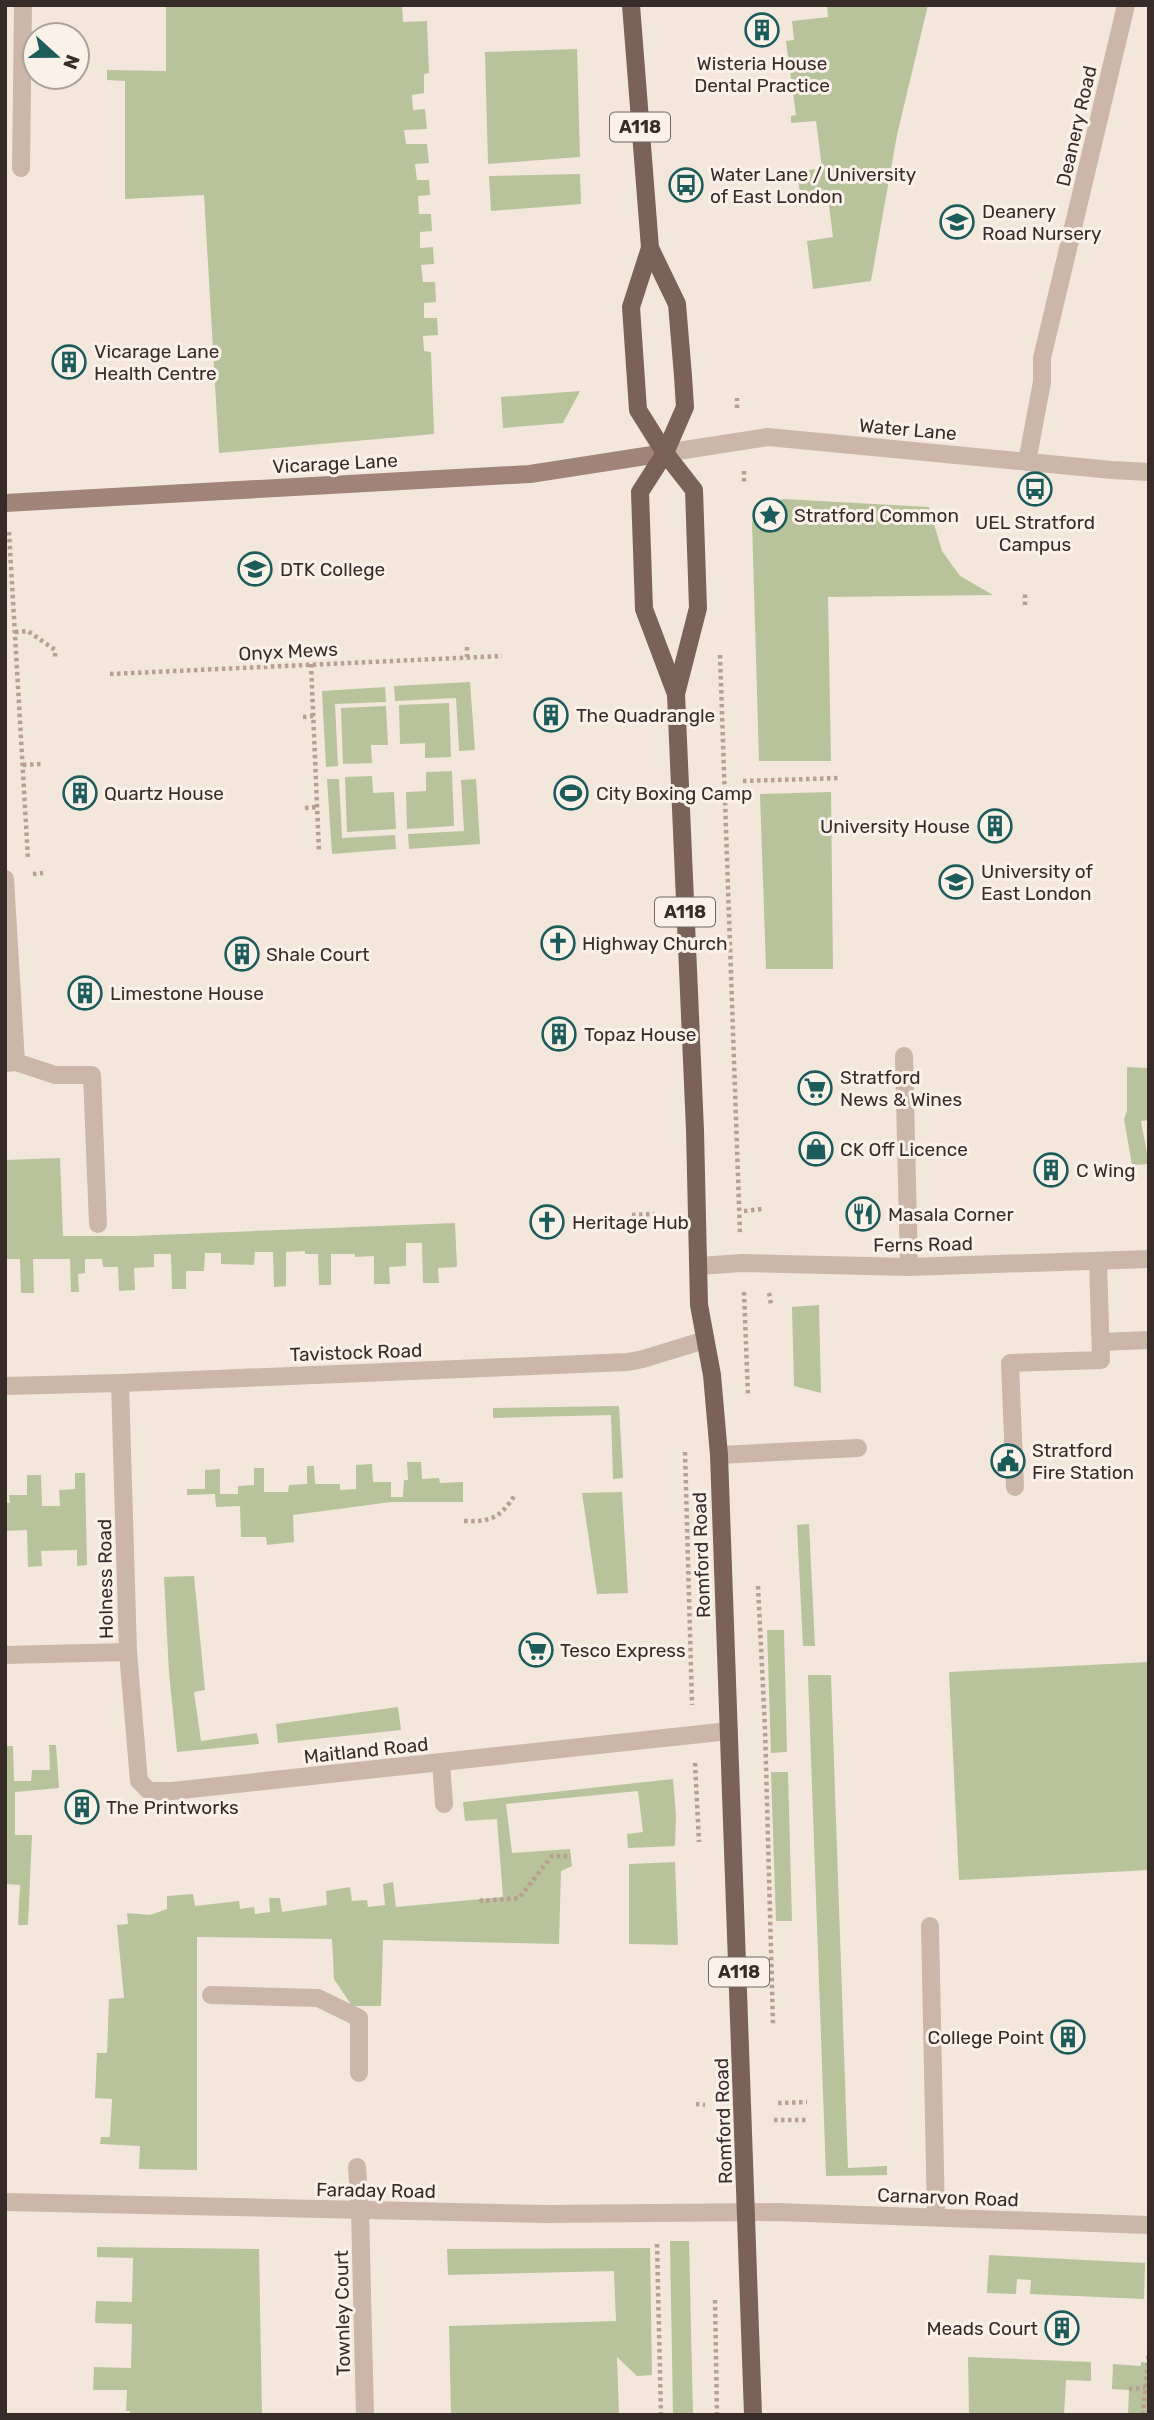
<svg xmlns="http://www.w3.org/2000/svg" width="1154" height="2420" viewBox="0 0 1154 2420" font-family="Rubik,sans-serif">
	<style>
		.green { fill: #b8c39b }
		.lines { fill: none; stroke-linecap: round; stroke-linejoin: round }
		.path { stroke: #b89f91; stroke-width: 4.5; stroke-dasharray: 3.5 3.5; stroke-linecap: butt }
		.service { stroke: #ccb6a7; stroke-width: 18 }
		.minor { stroke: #ccb6a7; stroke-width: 18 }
		.tertiary { stroke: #ccb6a7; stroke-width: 18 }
		.secondary { stroke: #a08478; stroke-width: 18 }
		.primary { stroke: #7b6258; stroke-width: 18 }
		.labels { text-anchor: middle; stroke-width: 6; stroke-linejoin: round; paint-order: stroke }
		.shield { fill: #faf1e9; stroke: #726762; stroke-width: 2 }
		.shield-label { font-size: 18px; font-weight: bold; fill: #382c28 }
		.poi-label { font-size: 19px; fill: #382c28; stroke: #faf1e9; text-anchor: start }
		.street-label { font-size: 19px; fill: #382c28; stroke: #faf1e9 }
	</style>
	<rect width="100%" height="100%" fill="#f3e7dc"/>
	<g class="green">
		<path d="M166,5H402L403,22L427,21L429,73L424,74V93L412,95L413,110L425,109L427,129L404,130L406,144H427L429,163L415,164L417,180H429L430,195L418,196L419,214H431L432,231L420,232V248L433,247L434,264L421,265L423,282H435L436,302L424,303V318H437L438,335L423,336L424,351L431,352L434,434L219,453L204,195L125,199V81L107,80V70L166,71Z"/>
		<path d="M827,5H928L897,135L871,281L813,289L807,241L833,237L827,190L800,194L797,172L822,168L816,121L791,123V116L796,115L786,41L794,40L792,21L828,17Z"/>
		<path d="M577,49L580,157L488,164L485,52Z"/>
		<path d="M580,174L581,204L491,211L489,176Z"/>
		<path d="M580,391L563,423L503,428L501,397Z"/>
		<path d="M784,499L929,507L942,551L960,576L993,595L828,597L831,761H759L752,522C760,507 767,502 784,499Z"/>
		<path d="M470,682L475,750L459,751L456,698L395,701L394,686Z"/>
		<path d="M385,687L386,702L335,704L338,766L326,767L322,691Z"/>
		<path d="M449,703L451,757L425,758V743L400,744L399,705Z"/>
		<path d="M386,706L388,745H371L372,763L343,764L341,708Z"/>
		<path d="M452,771L454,826L407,829L406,792L426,791V772Z"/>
		<path d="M372,776L373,793L394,792L396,829L347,832L345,777Z"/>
		<path d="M327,779H339L342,838L395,835L396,849L332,854Z"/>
		<path d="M476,779L480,844L409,849L408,834L464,831L461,780Z"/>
		<path d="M831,792L833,969H766L760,794Z"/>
		<path d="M1127,1067L1149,1068V1120L1141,1121L1149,1164L1132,1165L1124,1119L1127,1111Z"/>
		<path d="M60,1158L63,1236H133L455,1223L457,1267L438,1268L439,1283H423L422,1243H406V1266L389,1267L390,1284H374V1256L355,1257V1254H331V1285H319L318,1254H305V1251L286,1252V1286L274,1287L273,1252H255L254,1265L221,1264V1253H205L204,1271H186V1289H172L171,1254H154V1267L134,1268L135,1290L119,1291L118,1267H103L102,1259H85V1273L78,1274L79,1292H71L70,1259H33L34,1293H21L20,1259H5V1160Z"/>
		<path d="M819,1305L821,1393L794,1386L792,1307Z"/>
		<path d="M619,1406L623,1478L613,1479L611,1415L493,1418V1408Z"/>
		<path d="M407,1462H421L422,1479L439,1478L440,1483L463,1482V1502H391L293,1515L294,1542L267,1545L266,1537H241L240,1506L216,1507L215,1494L187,1495V1489H205V1470L220,1469V1494H238V1486L254,1485V1468H264V1492H288L289,1485L307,1484V1466H314L315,1484H340V1490L356,1489V1465L372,1464L373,1482H391V1497H403L404,1480H408Z"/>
		<path d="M75,1473H85L87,1565L77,1566V1550L41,1551L42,1566L28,1567L27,1530L5,1531V1503H10L9,1495H27V1475H41L42,1506H60L59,1490L75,1489Z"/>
		<path d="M622,1492L628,1593L597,1594L582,1493Z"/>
		<path d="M809,1524L815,1646H803L797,1525Z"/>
		<path d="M194,1576L205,1690L194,1692L201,1741L257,1733L259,1744L177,1752L169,1673L164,1577Z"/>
		<path d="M767,1630H784L787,1752L771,1753Z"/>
		<path d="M1149,1662V1870L959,1880L949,1672Z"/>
		<path d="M808,1675H831L848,2168L887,2166V2175L826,2176Z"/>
		<path d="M398,1707L401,1730L278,1743L276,1724Z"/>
		<path d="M49,1745H56L59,1788L15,1792V1835H32L28,1925H18L20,1885L5,1884V1746H13L14,1781H31L32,1770H50Z"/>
		<path d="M771,1772H788L792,1921H776Z"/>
		<path d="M673,1779L676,1816L675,1846L628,1848L627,1834L643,1832L638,1791L506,1804L512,1853L570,1849L572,1866L561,1871L559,1944L383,1940L381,2006H352L334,1979L332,1939L197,1937V2170L139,2169L140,2146L100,2144L101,2137H110L112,2099L95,2098L97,2053H107L109,1999L124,1998L117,1925L128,1924L127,1913L150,1915L167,1909V1896L193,1894L195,1906L239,1901L240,1909L254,1907L255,1914L270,1912L269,1898H280L282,1912L327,1905L326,1891L350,1887L352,1901L367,1900L368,1907L385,1905L383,1884L393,1882L396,1907L503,1897L497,1819L465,1821L463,1802Z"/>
		<path d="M675,1862L678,1945L629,1944V1864Z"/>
		<path d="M670,2241H689L693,2415H673Z"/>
		<path d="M97,2247L259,2249L262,2415H130V2411H126L127,2390H93L94,2367L131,2368L132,2324L95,2323L96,2301L132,2302L133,2258L97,2257Z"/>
		<path d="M650,2248L652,2375L637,2376L617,2357L619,2415H451L449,2326L616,2321L614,2271L448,2275L447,2249Z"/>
		<path d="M989,2255L1145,2263L1144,2299L1030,2294L1031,2280L1017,2279L1016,2294L987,2293Z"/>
		<path d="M968,2357L1091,2362V2381L1066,2380L1064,2415H969Z"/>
		<path d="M1141,2362L1149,2363V2415H1128L1129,2390L1112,2389L1113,2364L1141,2366Z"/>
	</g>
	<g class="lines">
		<g class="path">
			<path d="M737,408V398"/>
			<path d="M744,471V485"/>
			<path d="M9,532L28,859"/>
			<path d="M1025,605V594"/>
			<path d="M15,632L28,631L55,650V660"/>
			<path d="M467,647V657"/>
			<path d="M720,655L740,1234"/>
			<path d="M311,664L319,851"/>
			<path d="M110,674L502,656"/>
			<path d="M303,717L313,716"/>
			<path d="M23,765L41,764"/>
			<path d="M743,781L841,778"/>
			<path d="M305,808L318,807"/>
			<path d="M33,874L43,873"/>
			<path d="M744,1211L762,1209"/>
			<path d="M632,1215L654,1214"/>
			<path d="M744,1292L748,1395"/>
			<path d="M769,1293L771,1304"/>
			<path d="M685,1452L692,1705"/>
			<path d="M464,1521C491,1522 500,1518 515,1495"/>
			<path d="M758,1586L765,1728L773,2025"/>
			<path d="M695,1763L699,1842"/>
			<path d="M480,1899L482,1901L519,1898L552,1856H571"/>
			<path d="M778,2103L807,2102"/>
			<path d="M696,2104L705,2105"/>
			<path d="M774,2120H807"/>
			<path d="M657,2244L661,2415"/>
			<path d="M715,2300L717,2415"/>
			<path d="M1129,2389L1145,2388"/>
			<path d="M1143,2415L1149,2351"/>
		</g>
		<g class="service">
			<path d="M904,1056L909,1267"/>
			<path d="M16,1062L55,1075H92L98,1224"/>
			<path d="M1101,1342L1149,1340"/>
			<path d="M719,1455L858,1448"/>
			<path d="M1015,1487L1010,1363L1101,1360L1098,1261"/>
			<path d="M441,1762L444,1804"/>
			<path d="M211,1995L318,1998L359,2018V2073"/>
			<path d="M357,2167L360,2211"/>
		</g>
		<g class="minor">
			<path d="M21,168L23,5"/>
			<path d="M1027,462L1042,382V358L1126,5"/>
			<path d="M5,879L16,1062L5,1063"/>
			<path d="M698,1266L742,1263L909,1267L1149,1259"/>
			<path d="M120,1383L128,1652L139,1781L149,1791H172L729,1731"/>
			<path d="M5,1386L120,1383L628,1362L643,1359L705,1340"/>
			<path d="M5,1655L128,1652"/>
			<path d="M930,1926L936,2217"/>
			<path d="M5,2202L545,2214L778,2212L1149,2225"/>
			<path d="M360,2211L365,2415"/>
		</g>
		<path class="tertiary" d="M665,453L768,437L1112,470L1149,472"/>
		<path class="secondary" d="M5,503L530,474L665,453"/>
		<g class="primary">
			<path d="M631,5L650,248L677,304L683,376L685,407L665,453L640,492L644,609L676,694"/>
			<path d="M650,248L631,307L638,410L665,453L694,490L698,608L676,694L695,1130L699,1305L712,1375L719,1455L753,2415"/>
		</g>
	</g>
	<defs>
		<symbol id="building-ring" viewBox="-11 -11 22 22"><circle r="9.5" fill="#faf1e9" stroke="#1c5c5b" stroke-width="1.5"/><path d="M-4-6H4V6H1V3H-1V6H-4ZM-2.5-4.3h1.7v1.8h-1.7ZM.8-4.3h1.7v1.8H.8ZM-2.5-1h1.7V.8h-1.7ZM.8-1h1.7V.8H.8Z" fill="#1c5c5b"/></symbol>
		<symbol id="bus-ring" viewBox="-11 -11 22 22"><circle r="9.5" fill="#faf1e9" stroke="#1c5c5b" stroke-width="1.5"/><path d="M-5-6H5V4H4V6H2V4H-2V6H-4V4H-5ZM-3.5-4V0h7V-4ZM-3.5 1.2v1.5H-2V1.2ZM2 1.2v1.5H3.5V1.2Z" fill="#1c5c5b"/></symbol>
		<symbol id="school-ring" viewBox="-11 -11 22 22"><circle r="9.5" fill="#faf1e9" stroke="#1c5c5b" stroke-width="1.5"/><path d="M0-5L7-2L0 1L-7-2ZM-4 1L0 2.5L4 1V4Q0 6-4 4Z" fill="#1c5c5b"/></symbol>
		<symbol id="sight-ring" viewBox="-11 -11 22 22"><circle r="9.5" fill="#faf1e9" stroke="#1c5c5b" stroke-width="1.5"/><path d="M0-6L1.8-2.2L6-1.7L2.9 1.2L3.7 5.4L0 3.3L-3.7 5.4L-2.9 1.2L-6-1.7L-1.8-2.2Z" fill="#1c5c5b"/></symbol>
		<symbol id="university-ring" viewBox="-11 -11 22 22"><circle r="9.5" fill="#faf1e9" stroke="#1c5c5b" stroke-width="1.5"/><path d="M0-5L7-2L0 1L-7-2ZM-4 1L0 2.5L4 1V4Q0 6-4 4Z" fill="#1c5c5b"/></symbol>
		<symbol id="stadium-ring" viewBox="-11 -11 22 22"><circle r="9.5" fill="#faf1e9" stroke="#1c5c5b" stroke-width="1.5"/><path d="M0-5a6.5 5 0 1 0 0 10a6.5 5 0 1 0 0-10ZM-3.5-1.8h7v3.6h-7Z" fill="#1c5c5b"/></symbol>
		<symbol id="church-ring" viewBox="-11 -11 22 22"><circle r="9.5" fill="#faf1e9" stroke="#1c5c5b" stroke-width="1.5"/><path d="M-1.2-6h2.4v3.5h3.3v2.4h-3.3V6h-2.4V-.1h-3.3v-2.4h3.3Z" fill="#1c5c5b"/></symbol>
		<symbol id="supermarket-ring" viewBox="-11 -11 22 22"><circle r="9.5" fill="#faf1e9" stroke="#1c5c5b" stroke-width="1.5"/><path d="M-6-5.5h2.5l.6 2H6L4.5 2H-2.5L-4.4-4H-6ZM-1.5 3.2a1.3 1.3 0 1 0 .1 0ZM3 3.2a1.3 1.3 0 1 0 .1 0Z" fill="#1c5c5b"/></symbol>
		<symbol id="shop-ring" viewBox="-11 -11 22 22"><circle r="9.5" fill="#faf1e9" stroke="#1c5c5b" stroke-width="1.5"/><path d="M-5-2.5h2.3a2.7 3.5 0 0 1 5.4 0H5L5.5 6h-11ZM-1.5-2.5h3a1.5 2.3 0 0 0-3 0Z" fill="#1c5c5b"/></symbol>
		<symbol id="restaurant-ring" viewBox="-11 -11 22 22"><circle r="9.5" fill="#faf1e9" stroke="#1c5c5b" stroke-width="1.5"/><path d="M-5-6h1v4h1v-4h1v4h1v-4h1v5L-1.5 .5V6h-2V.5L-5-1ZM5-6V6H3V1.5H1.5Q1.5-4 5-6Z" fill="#1c5c5b"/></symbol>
		<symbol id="civic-ring" viewBox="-11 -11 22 22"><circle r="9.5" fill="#faf1e9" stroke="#1c5c5b" stroke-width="1.5"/><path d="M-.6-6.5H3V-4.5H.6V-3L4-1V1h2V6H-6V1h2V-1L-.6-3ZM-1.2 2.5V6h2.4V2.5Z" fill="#1c5c5b"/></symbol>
	</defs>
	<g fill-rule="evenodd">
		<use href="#building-ring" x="743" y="11" width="38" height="38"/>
		<use href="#bus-ring" x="667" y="166" width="38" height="38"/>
		<use href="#school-ring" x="938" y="203" width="38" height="38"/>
		<use href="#building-ring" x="50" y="343" width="38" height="38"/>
		<use href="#bus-ring" x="1016" y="470" width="38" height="38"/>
		<use href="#sight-ring" x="751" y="496" width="38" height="38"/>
		<use href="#university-ring" x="236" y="550" width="38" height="38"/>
		<use href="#building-ring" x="532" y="696" width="38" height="38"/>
		<use href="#building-ring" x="61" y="774" width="38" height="38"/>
		<use href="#stadium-ring" x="552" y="774" width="38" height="38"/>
		<use href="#building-ring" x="976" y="807" width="38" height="38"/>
		<use href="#university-ring" x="937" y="863" width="38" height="38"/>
		<use href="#church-ring" x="539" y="924" width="38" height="38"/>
		<use href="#building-ring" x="223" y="935" width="38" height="38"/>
		<use href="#building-ring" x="66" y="974" width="38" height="38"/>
		<use href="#building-ring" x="540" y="1015" width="38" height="38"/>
		<use href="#supermarket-ring" x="796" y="1069" width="38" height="38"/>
		<use href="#shop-ring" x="797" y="1130" width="38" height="38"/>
		<use href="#building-ring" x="1032" y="1151" width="38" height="38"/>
		<use href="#restaurant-ring" x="844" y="1195" width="38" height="38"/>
		<use href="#church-ring" x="528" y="1203" width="38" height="38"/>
		<use href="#civic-ring" x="989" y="1442" width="38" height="38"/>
		<use href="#supermarket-ring" x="517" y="1631" width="38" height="38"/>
		<use href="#building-ring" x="63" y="1788" width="38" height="38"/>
		<use href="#building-ring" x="1049" y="2018" width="38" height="38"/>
		<use href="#building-ring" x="1043" y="2309" width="38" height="38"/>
	</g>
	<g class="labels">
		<g class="shield">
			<rect x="610" y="112.5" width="60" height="29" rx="5"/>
			<rect x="655" y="897.5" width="60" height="29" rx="5"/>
			<rect x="709" y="1957.5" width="60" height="29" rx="5"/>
		</g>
		<g class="shield-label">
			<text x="640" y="133">A118</text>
			<text x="685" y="918">A118</text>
			<text x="739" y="1978">A118</text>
		</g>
		<g class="poi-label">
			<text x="762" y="70" text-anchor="middle">Wisteria House<tspan x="762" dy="22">Dental Practice</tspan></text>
			<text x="710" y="181">Water Lane / University<tspan x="710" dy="22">of East London</tspan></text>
			<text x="982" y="218">Deanery<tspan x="982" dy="22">Road Nursery</tspan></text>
			<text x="94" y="358">Vicarage Lane<tspan x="94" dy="22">Health Centre</tspan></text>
			<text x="794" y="522">Stratford Common</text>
			<text x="1035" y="529" text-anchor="middle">UEL Stratford<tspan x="1035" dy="22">Campus</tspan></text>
			<text x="280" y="576">DTK College</text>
			<text x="576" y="722">The Quadrangle</text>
			<text x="104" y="800">Quartz House</text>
			<text x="596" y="800">City Boxing Camp</text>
			<text x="970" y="833" text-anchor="end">University House</text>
			<text x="981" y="878">University of<tspan x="981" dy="22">East London</tspan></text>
			<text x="582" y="950">Highway Church</text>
			<text x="266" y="961">Shale Court</text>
			<text x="110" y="1000">Limestone House</text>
			<text x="584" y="1041">Topaz House</text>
			<text x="840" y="1084">Stratford<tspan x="840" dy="22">News &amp; Wines</tspan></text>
			<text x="840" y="1156">CK Off Licence</text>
			<text x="1076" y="1177">C Wing</text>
			<text x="888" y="1221">Masala Corner</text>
			<text x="572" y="1229">Heritage Hub</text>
			<text x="1032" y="1457">Stratford<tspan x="1032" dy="22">Fire Station</tspan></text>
			<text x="560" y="1657">Tesco Express</text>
			<text x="106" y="1814">The Printworks</text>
			<text x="1044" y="2044" text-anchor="end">College Point</text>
			<text x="1038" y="2335" text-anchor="end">Meads Court</text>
		</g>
		<g class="street-label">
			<text transform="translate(1076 126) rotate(-77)" y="7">Deanery Road</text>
			<text transform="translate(908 429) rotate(5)" y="7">Water Lane</text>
			<text transform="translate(335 463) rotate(-3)" y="7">Vicarage Lane</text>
			<text transform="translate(288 651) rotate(-3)" y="7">Onyx Mews</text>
			<text transform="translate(923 1244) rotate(-1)" y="7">Ferns Road</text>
			<text transform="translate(356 1352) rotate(-2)" y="7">Tavistock Road</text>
			<text transform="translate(701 1555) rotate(-92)" y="7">Romford Road</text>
			<text transform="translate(105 1579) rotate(-91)" y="7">Holness Road</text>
			<text transform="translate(366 1750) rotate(-6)" y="7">Maitland Road</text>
			<text transform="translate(723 2121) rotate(-92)" y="7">Romford Road</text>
			<text transform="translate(376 2190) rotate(1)" y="7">Faraday Road</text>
			<text transform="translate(948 2197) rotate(2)" y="7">Carnarvon Road</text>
			<text transform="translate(342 2313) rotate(-91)" y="7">Townley Court</text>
		</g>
	</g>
	<rect width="1154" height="2420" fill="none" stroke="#382c28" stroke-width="14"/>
	<g transform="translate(56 56) rotate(111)"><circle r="33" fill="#faf1e9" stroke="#aca29c" stroke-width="2"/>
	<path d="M0-5L12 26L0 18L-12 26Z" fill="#1c5c5b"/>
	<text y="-10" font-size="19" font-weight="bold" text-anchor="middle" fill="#382c28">N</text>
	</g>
</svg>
